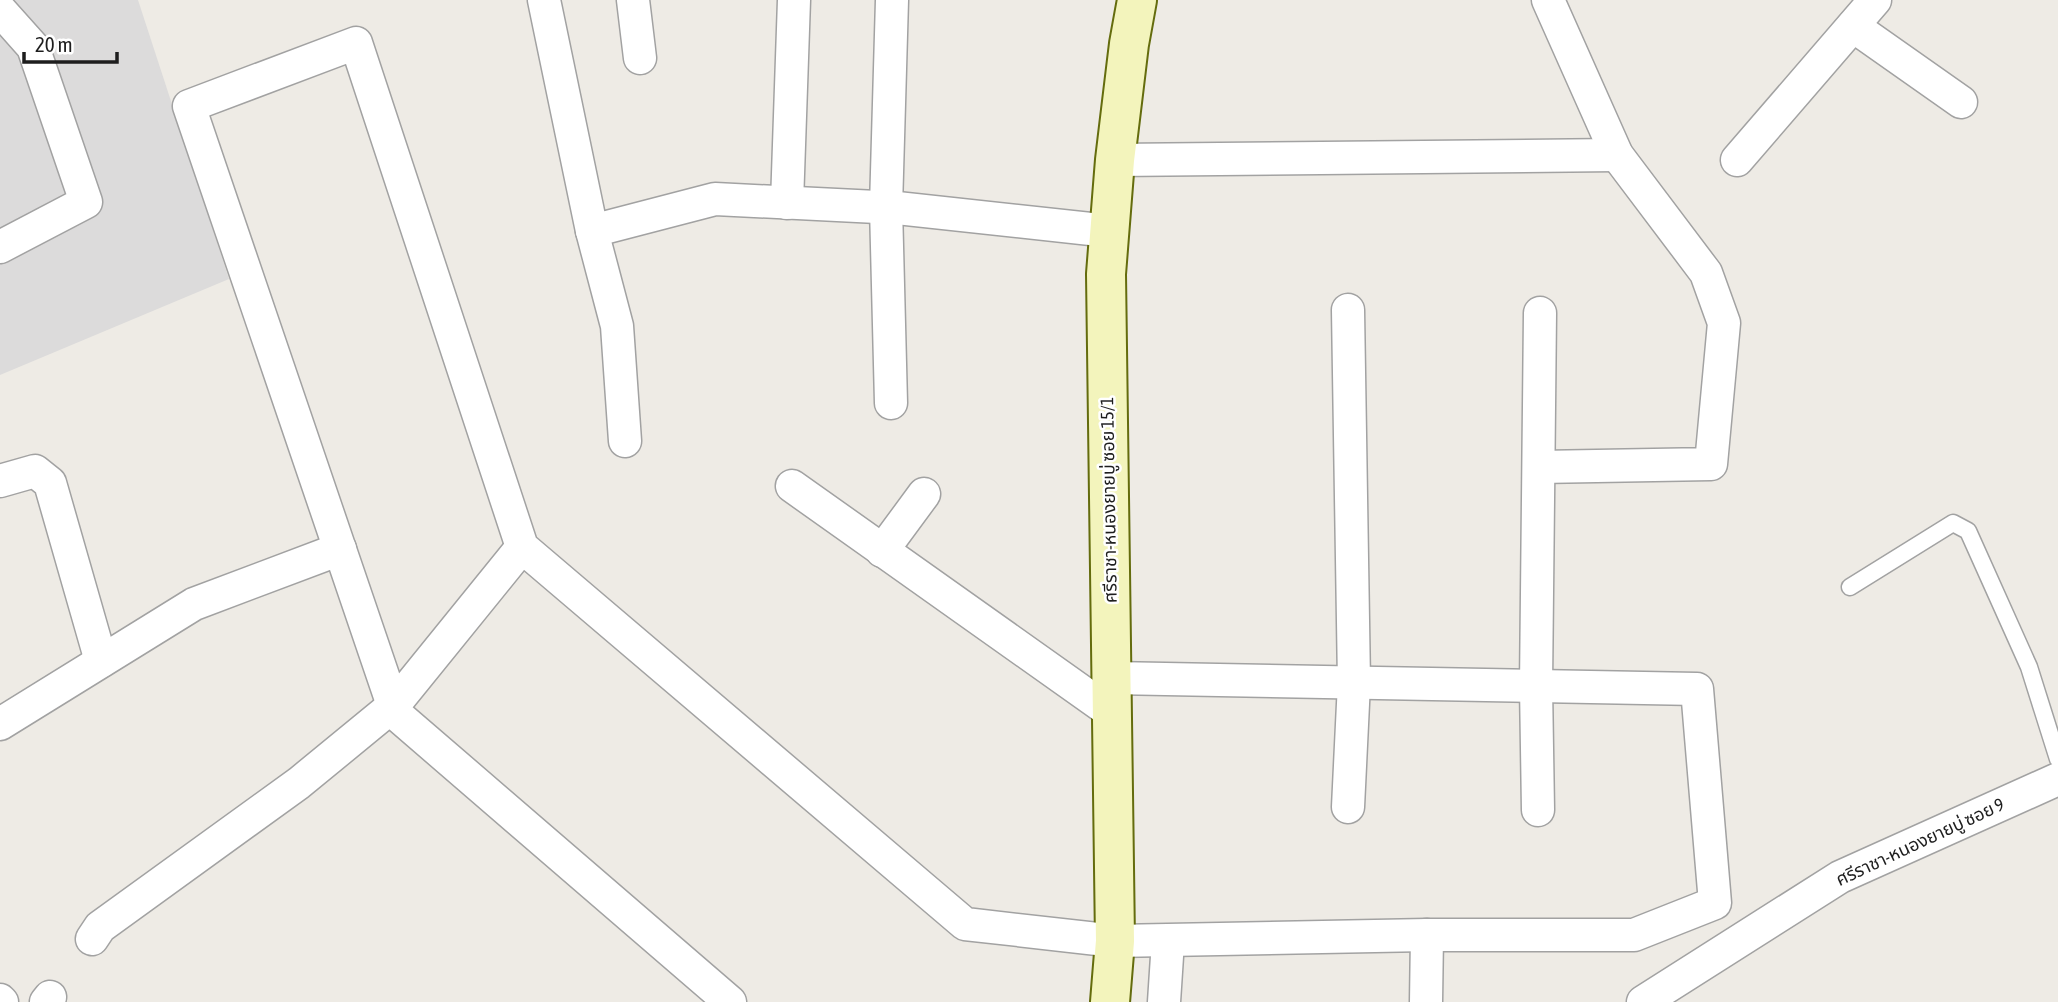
<svg xmlns="http://www.w3.org/2000/svg" width="2058" height="1002" viewBox="0 0 2058 1002" font-family="'Asap Condensed','Noto Sans Thai',sans-serif">
	<style>
		.residential { fill: #dcdbdb }
		.lines { fill: none; stroke-linecap: round; stroke-linejoin: round }
		.lane-casing { stroke: #a2a2a2; stroke-width: 19 }
		.street-casing { stroke: #a2a2a2; stroke-width: 35 }
		.secondary-casing { stroke: #646c0d; stroke-width: 42 }
		.lane { stroke: #fff; stroke-width: 16 }
		.street { stroke: #fff; stroke-width: 32 }
		.secondary { stroke: #f3f4bc; stroke-width: 38 }
		.labels { text-anchor: middle; stroke-width: 5; stroke-linejoin: round; paint-order: stroke }
		.street-label { font-size: 18px; fill: #1e1e1e; stroke: #fff }
	</style>
	<rect width="100%" height="100%" fill="#eeebe5"/>
	<path class="residential" d="M0,0H138L229,279L0,375Z"/>
	<g class="lines">
		<defs>
			<path id="lane" d="M1850,587L1953,523L1968,531L2029,667L2058,759"/>
			<g id="street">
				<path d="M544,0L592,231L617,326L625,441"/>
				<path d="M633,0L640,58"/>
				<path d="M0,10L33,47L86,202L0,247"/>
				<path d="M1853,26L1961,102"/>
				<path d="M1115,160L1617,155"/>
				<path d="M1737,160L1875,0"/>
				<path d="M787,203L794,0"/>
				<path d="M592,231L715,199L897,208L1109,231"/>
				<path d="M891,403L886,207L892,0"/>
				<path d="M1539,467L1711,464L1724,323L1706,273L1617,155L1548,0"/>
				<path d="M0,481L35,471L50,483L101,661"/>
				<path d="M792,486L1112,713"/>
				<path d="M882,551L924,494"/>
				<path d="M0,724L194,604L340,549"/>
				<path d="M1348,807L1354,683L1348,310"/>
				<path d="M1538,810L1536,686L1540,313"/>
				<path d="M92,939L100,927L299,783L394,705L522,547"/>
				<path d="M0,1000L2,1002"/>
				<path d="M46,1002L50,997"/>
				<path d="M730,1002L396,714L189,106L356,43L522,547L965,924L1115,941L1427,935H1634L1715,903L1697,689L1112,678"/>
				<path d="M1164,1002L1168,941"/>
				<path d="M1426,1002L1427,935"/>
				<path d="M1643,1002L1840,877L2058,779"/>
			</g>
			<path id="secondary" d="M1110,1002L1115,941L1106,274L1115,160L1129,44L1137,0"/>
		</defs>
		<use href="#lane" class="lane-casing"/>
		<use href="#street" class="street-casing"/>
		<use href="#secondary" class="secondary-casing"/>
		<use href="#lane" class="lane"/>
		<use href="#street" class="street"/>
		<use href="#secondary" class="secondary"/>
	</g>
	<g class="labels">
		<g class="street-label">
			<text transform="translate(1109 500) rotate(-91)" y="6">ศรีราชา-หนองยายบู่ ซอย 15/1</text>
			<text transform="translate(1920 842) rotate(-25)" y="6">ศรีราชา-หนองยายบู่ ซอย 9</text>
		</g>
	</g>
	<path d="M24 52v10h93v-10" fill="none" stroke="#1e1e1e" stroke-width="3.5"/>
	<text x="35" y="52" font-size="21" fill="#1e1e1e" stroke="#ffffff" stroke-width="5" paint-order="stroke">20 m</text>
</svg>
